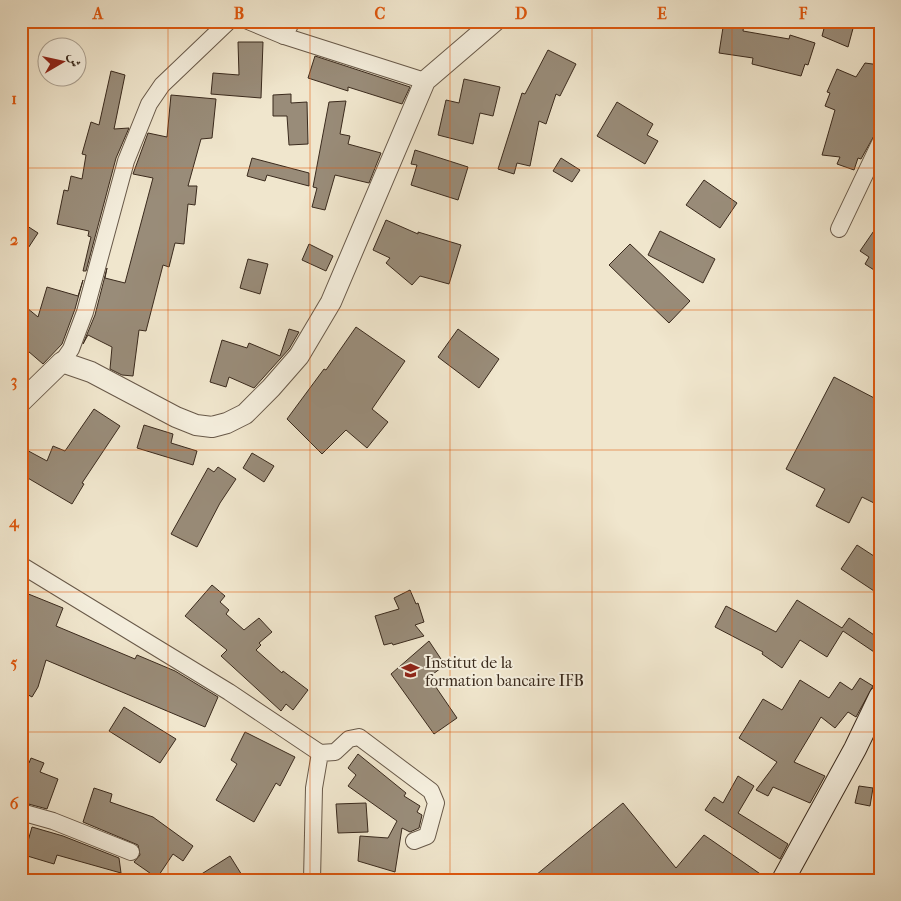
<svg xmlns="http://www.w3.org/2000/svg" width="901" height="901" viewBox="0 0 901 901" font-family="'IM FELL French Canon',Amiri,serif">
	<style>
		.building { fill: #998c79; stroke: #3a2a1d }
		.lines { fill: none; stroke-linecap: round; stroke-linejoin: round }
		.minor-casing { stroke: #685949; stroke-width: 18 }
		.tertiary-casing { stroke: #685949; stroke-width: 22 }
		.secondary-casing { stroke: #3a2a1d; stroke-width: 24 }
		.minor { stroke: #f5efde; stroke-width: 16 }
		.tertiary { stroke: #f5efde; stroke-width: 20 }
		.secondary { stroke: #f5efde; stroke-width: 22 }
		.grid { fill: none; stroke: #df570d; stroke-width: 1; stroke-opacity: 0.55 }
		.labels { text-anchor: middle; stroke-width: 4; stroke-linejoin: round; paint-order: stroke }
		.poi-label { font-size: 16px; fill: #3a2a1d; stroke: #f5efde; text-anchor: start }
		.neatline { fill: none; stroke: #df570d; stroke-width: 2 }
		.grid-label { font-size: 16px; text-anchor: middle; font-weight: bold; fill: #df570d }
	</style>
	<rect width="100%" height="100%" fill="#f0e6cd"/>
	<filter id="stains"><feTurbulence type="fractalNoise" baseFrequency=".004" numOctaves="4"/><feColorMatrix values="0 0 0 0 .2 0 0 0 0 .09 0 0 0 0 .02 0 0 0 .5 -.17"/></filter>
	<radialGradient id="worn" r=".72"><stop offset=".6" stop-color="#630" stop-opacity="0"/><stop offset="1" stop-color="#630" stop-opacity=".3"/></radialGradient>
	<g class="building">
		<path d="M724,21L744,23L743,31L789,39L790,35L815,43L808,65L805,64L801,76L752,64L753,58L719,53Z"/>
		<path d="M826,21H855L848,47L822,36Z"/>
		<path d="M238,42H263L261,98L211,94L213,73L239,75Z"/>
		<path d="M548,50L576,64L560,96L556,94L546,124L539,121L530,166L517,163L514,174L498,169L522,93L525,94Z"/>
		<path d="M315,56L410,87L402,104L348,87V91L308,78Z"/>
		<path d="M865,63L880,65V108L875,134L861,159L858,158L854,170L837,164L840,157L822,155L835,110L825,106L830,93L827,92L837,69L856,77Z"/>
		<path d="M111,71L125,75L114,129L129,128L116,158L86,271H83L91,237L88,236L89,231L57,224L64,190L68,191L71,176L82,179L86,155L82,154L91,122L99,125Z"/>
		<path d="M464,79L500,87L493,116L480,113L473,144L438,135L446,100L459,103Z"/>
		<path d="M291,94V103L307,102L308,144L289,145L287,116H273V95Z"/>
		<path d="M171,95L216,99L212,138L201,139L188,186H197L195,205L188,204L184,244L175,243L169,267L163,265L146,331L139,330L133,376L122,375L110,369L112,347L88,335L83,344L95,315L107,268L105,278L125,283L153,178L133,174L148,133L167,137Z"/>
		<path d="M346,101L340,134L350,136L348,144L381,153L369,183L335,175L325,210L312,207L317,188L313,187L329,102Z"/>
		<path d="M617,102L653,124L647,135L658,141L645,164L597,136Z"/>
		<path d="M415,150L468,167L458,200L411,185L417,165L411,164Z"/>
		<path d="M252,158L309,173V186L267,175L265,181L247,176Z"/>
		<path d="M561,158L580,170L572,182L553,171Z"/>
		<path d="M704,180L737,203L720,228L686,205Z"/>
		<path d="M386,220L418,234V232L461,245L449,284L420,276L412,285L386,263L390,258L373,250Z"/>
		<path d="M21,222L38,233L21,259Z"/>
		<path d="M880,222V274L865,264L869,257L860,251Z"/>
		<path d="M660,231L715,259L703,283L648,255Z"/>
		<path d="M309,244L333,256L326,271L302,260Z"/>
		<path d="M630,244L690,301L669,323L609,265Z"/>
		<path d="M248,259L268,264L260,294L240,288Z"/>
		<path d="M83,280L75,309L62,344L43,364L21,345V303L38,317L47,287L78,296Z"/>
		<path d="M356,327L405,361L372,409L388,422L367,448L346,430L322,454L287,419L324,369L326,370Z"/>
		<path d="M289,329L299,332L289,349L254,388L229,377L226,387L210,382L222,340L247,348L249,343L280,356Z"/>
		<path d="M458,329L499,359L479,388L438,357Z"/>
		<path d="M834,377L880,401V455L875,464L880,466V506L862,497L849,523L816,506L825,489L786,469Z"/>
		<path d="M94,409L120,426L82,483L84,484L72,504L21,474V447L47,461L53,446L65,451Z"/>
		<path d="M144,425L173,434L171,443L197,451L193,465L137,448Z"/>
		<path d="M252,453L274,466L264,482L243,468Z"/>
		<path d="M218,467L236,479L220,503L197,547L171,534L208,468L214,472Z"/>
		<path d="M857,545L880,560V583L874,591L841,569Z"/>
		<path d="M212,585L225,596L220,602L229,610L226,614L244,630L259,618L272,632L259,643L261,645L256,650L282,673L283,671L308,690L293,710L286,704L281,711L221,656L227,650L185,616Z"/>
		<path d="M410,590L416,604L418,603L424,622L415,625L424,636L393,645L392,643L384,645L375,616L399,609L394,598Z"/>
		<path d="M21,591L63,608L56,626L135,659L137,655L175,671L218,697L205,727L46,660L38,687L32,697L21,691Z"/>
		<path d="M797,600L842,628L849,618L880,639V656L843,631L827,657L800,640L782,668L762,654L763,652L715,627L726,606L776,632Z"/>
		<path d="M429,641L445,665L429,677L457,718L434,734L391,674Z"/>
		<path d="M860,678L873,686L856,717L848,712L835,728L821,717L794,762L825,776L810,803L773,787L768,796L756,790L777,762L739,738L763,699L782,710L800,680L829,698L840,682L852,690Z"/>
		<path d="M124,707L176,739L160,763L109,731Z"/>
		<path d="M245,732L295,757L280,786L276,783L254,822L216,800L237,764L231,760Z"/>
		<path d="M358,754L406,793L404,796L420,806L417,812L422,815L419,828L410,832L402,828L395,872L358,861L360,836L388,838L397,821L348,786L356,775L348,768Z"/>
		<path d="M31,758L44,763L40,772L58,779L47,809L21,802V760L29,763Z"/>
		<path d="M738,776L754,786L738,813L788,844L780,859L705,810L714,797L723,803Z"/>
		<path d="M859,786L873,788L870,806L855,803Z"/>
		<path d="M94,788L112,794L110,802L153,817L193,846L183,861L173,854L157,878L134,862L140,855L138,845L83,822Z"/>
		<path d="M366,803L368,832L338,833L336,804Z"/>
		<path d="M623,803L676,868L704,835L769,880H741L733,874L727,880H530Z"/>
		<path d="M32,827L63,836L119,858L121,873L57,855L54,864L24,855Z"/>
		<path d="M230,856L245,880H192Z"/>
	</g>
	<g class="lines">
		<defs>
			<g id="minor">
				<path d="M248,21L284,36L425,81"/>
				<path d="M284,36L292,21"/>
				<path d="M839,229L880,143"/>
				<path d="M62,362L71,349L85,312L126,161L149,104L162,85L229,21"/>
				<path d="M21,565L229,692L320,753"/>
				<path d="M21,812L53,821L131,852"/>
				<path d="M312,880L314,788L320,753L335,752L349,739L359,737L431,791L436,803L427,836L414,841"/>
			</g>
			<path id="tertiary" d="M21,402L62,362L91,372L176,417L196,425L212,427L227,423L245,414L271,388L299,356L331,302L425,81L495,21"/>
			<path id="secondary" d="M783,880L855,749L880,697"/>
		</defs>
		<use href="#minor" class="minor-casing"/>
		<use href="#tertiary" class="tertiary-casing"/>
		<use href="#secondary" class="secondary-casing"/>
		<use href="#minor" class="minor"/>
		<use href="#tertiary" class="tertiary"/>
		<use href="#secondary" class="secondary"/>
	</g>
	<path class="grid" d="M168,21V880M310,21V880M450,21V880M592,21V880M732,21V880M21,168H880M21,310H880M21,450H880M21,592H880M21,732H880"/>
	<defs>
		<symbol id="school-bare" viewBox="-9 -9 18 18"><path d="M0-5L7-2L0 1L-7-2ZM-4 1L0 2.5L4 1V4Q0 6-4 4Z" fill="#8f2418" stroke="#f5efde" stroke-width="2.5" paint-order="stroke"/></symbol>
	</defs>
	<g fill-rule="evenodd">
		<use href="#school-bare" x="398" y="658" width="25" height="25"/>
	</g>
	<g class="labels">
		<g class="poi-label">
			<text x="425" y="668">Institut de la<tspan x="425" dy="18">formation bancaire IFB</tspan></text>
		</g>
	</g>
	<rect width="901" height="901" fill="none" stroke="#f0e6cd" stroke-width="55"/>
	<g transform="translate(62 62) rotate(81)"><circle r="24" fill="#f5efde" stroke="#aaa091"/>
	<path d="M0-4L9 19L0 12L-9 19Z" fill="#8f2418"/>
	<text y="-8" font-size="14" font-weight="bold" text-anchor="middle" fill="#3a2a1d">ش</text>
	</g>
	<rect x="28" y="28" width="846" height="846" class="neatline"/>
	<g class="grid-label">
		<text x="98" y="19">A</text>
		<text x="239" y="19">B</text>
		<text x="380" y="19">C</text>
		<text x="521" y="19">D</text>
		<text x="662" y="19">E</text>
		<text x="803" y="19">F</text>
		<text x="14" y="104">1</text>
		<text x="14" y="245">2</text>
		<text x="14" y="386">3</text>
		<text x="14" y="527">4</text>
		<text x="14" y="668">5</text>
		<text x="14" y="809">6</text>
	</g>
	<rect width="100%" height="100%" filter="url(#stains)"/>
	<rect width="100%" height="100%" fill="url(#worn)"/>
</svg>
